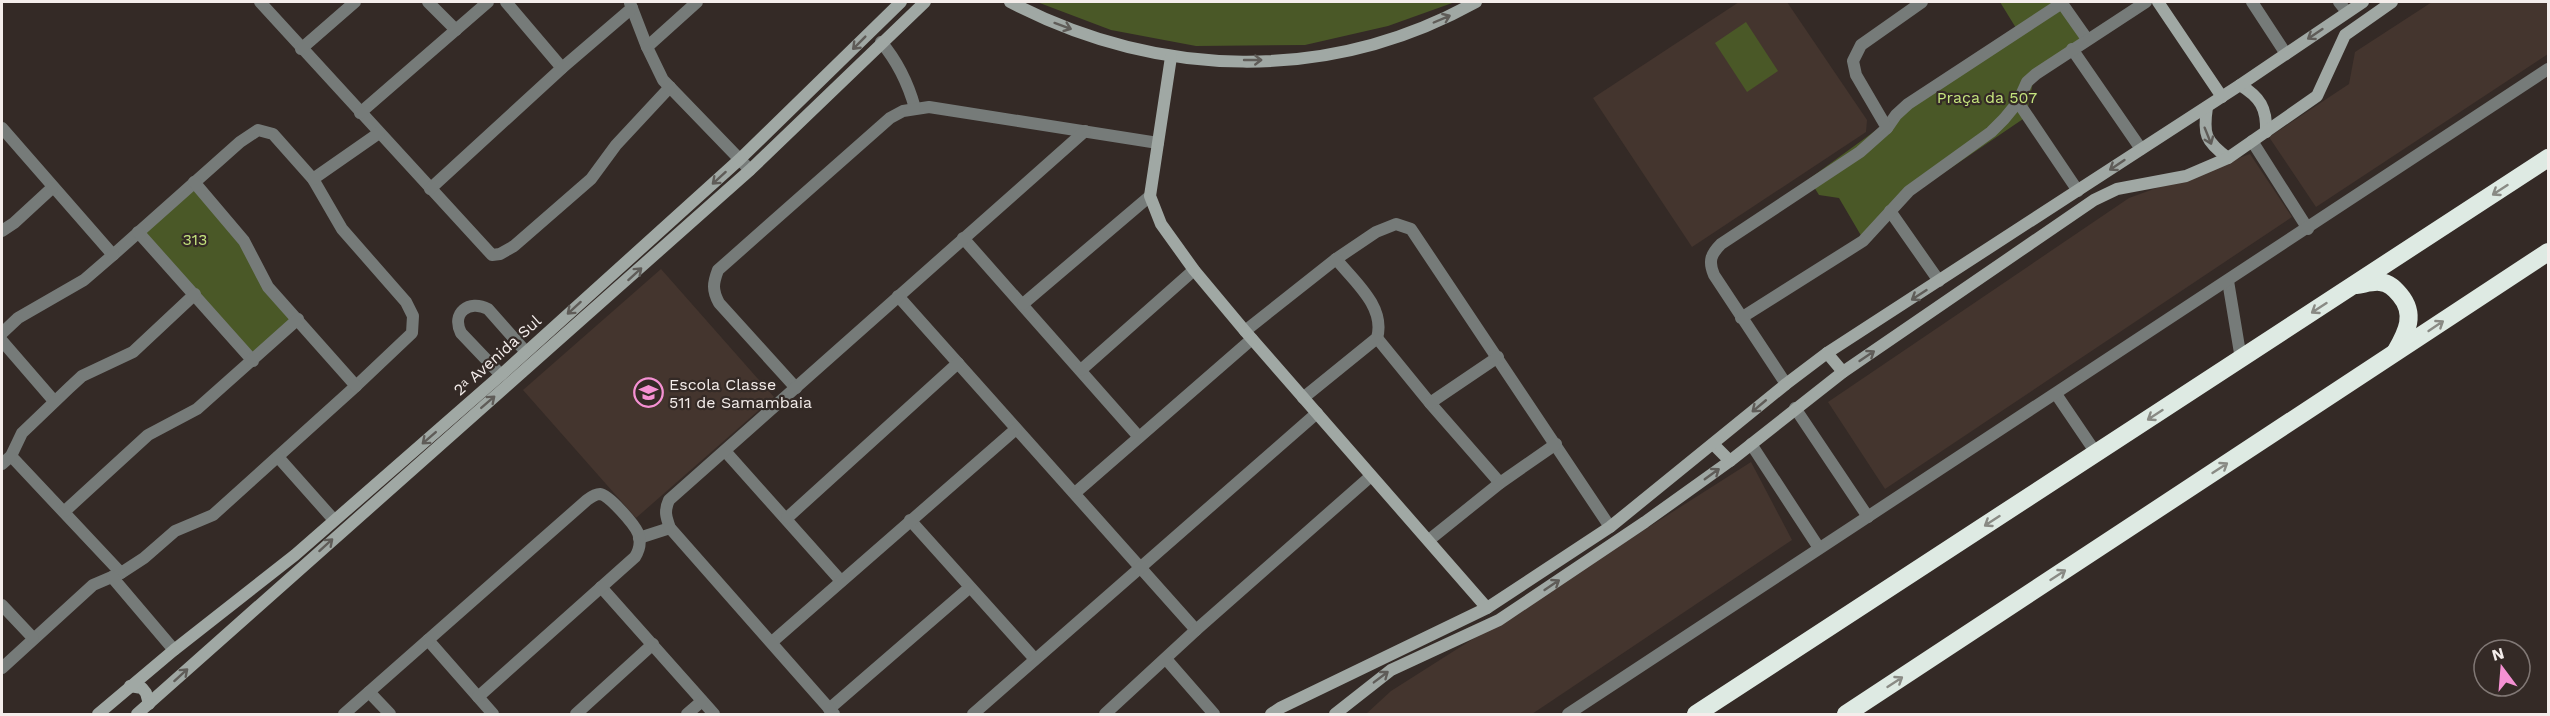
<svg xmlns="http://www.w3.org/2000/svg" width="2550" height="716" viewBox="0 0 2550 716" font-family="'Work Sans',sans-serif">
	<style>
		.built { fill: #44352e }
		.green { fill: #4a5827 }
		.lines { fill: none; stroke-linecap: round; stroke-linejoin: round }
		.street { stroke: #767b79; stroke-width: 12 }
		.secondary { stroke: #a0a8a4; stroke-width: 12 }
		.highway { stroke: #deeae3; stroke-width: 18 }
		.oneway { stroke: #5f5c58 }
		.oneway2 { stroke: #898a84 }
		.labels { text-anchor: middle; stroke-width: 4.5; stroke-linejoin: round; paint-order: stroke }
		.park-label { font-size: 16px; fill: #c6e57e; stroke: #342a26 }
		.street-label { font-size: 16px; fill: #f4edeb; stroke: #342a26 }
		.poi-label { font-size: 16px; fill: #f4edeb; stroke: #342a26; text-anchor: start }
	</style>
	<rect width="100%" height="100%" fill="#342a26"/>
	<g class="built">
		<path d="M1739,2H1787L1867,120L1866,132L1692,247L1593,98Z"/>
		<path d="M2432,2H2548V54L2316,207L2269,137L2349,84L2355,52Z"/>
		<path d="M2250,154L2292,217L1885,489L1828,402L2129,198Z"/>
		<path d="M661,269L774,397L636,518L523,390Z"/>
		<path d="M1751,462L1792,540L1532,714H1366L1391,691Z"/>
	</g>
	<g class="green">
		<path d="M1037,2H1455L1388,26L1305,45L1196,46L1111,30Z"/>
		<path d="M2000,2H2065L2091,40L2033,82L2026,117L1914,193L1866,244L1839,198L1819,195L1809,179L2016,28Z"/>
		<path d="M1746,22L1778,71L1747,92L1715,43Z"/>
		<path d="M197,178L257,270L303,322L252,366L135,232Z"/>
	</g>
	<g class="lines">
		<g class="street">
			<path d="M260,2L492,255L500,254L514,246L591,179L616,145L670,87"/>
			<path d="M428,2L456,30"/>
			<path d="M506,2L562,68"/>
			<path d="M2061,2L2087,39"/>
			<path d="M2252,2L2286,54"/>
			<path d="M2339,2L2347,12"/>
			<path d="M630,3L647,47L663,80L750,170"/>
			<path d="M881,42C898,62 908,83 915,108"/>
			<path d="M647,47L697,2"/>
			<path d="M301,49L355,2"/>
			<path d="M2072,49L2141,149"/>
			<path d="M2018,102L2078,191"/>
			<path d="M360,113L488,2"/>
			<path d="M2,128L113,255L240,142L258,130L273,134L313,179L342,229L406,302L413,316L412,333L356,386L213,515L175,531L144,558L121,573L93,585L2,668"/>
			<path d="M1887,128L1896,115L1908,104L2062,3"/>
			<path d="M2252,141L2308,229"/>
			<path d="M313,179L379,133"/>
			<path d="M194,182L244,241L268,287L356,386"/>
			<path d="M430,189L562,68L632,8"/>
			<path d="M1890,211L1939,281"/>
			<path d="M2,231L14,223L52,188"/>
			<path d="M138,232L253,361"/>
			<path d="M963,238L1139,437"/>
			<path d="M2228,281L2241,359"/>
			<path d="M898,296L1196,630"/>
			<path d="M1023,304L1150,196"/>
			<path d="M1741,318L1863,241L1909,191L1991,132L2004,119L2018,102L2027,82L2036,74L2146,2"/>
			<path d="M1245,331L1336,259L1376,232L1396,224L1411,229L1610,527"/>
			<path d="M2,333L18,318L84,280L113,255"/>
			<path d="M1377,338L1430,403L1500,483"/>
			<path d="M2,341L54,401"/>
			<path d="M1081,370L1194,270"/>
			<path d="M501,375L461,333C451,313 469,299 488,309L526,352"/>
			<path d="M1786,384L1714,275C1708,261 1711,254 1721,244L1860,152L1887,128L1856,75L1853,61L1861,45L1922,2"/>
			<path d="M796,388L719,303C712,290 713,283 718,270L890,118L903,111L929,107L1158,143"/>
			<path d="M2056,394L2096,453"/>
			<path d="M1303,398L1377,338C1386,307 1354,281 1336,259"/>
			<path d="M1430,403L1498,357"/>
			<path d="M1795,408L1868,517"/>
			<path d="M1751,444L1819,548"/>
			<path d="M725,451L841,581"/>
			<path d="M11,456L121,573"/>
			<path d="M278,457L334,520"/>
			<path d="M2,464L11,456L22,433L69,388L82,376L133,352L195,294"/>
			<path d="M1075,493L1252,339"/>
			<path d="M65,511L148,435L197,409L298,319"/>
			<path d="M787,518L958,363"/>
			<path d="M910,520L1034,658"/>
			<path d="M639,538L670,528"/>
			<path d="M1429,540L1500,483L1556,444"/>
			<path d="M112,577L174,650"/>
			<path d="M601,587L714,714"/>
			<path d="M2,605L33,638"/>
			<path d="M428,640L493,714"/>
			<path d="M772,642L1016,429"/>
			<path d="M1166,659L1214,714"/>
			<path d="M369,692L390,714"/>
			<path d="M829,709L969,588"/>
			<path d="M344,714L587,500C591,497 595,494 600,494C609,495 634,524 638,533C641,541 640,549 635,557L478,697"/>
			<path d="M576,714L653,644"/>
			<path d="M687,714L702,701"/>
			<path d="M834,714L670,528C666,517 664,511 669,500L1085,131"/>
			<path d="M973,714L1317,413"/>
			<path d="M1105,714L1196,630L1371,476"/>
			<path d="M1568,714L2548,69"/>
		</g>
		<g class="secondary">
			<path d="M1010,2C1158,79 1328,84 1476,2"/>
			<path d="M2158,2L2222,97"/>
			<path d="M1171,57L1150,196L1161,224L1194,270L1245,331L1487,608"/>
			<path d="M2240,85C2260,97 2267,108 2266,132"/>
			<path d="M2207,107C2203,134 2205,141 2228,158"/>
			<path d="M1827,353L1843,372"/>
			<path d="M1713,444L1730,461"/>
			<path d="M130,686L142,688L146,693L149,704"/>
			<path d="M98,714L174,650L295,555L501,375L740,159L901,2"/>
			<path d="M137,714L750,170L925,2"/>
			<path d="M1271,714L1280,708L1487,608L1610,527L1786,384L1827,353L2240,85L2363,2"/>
			<path d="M1335,714L1391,670L1499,620L1645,522L1730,461L1843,372L2094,200L2117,189L2186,176L2228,158L2317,96L2345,35L2392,2"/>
		</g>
		<g class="highway">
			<path d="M2356,285C2364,284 2373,281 2380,282C2389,283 2394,288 2400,295C2416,314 2407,332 2396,351"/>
			<path d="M1696,714L2548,158"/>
			<path d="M1846,714L2548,252"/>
		</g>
	</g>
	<defs><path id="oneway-shaft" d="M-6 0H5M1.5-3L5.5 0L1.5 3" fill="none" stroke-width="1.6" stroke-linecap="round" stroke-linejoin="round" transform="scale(1.5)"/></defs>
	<g class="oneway">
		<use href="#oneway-shaft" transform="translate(1442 19) rotate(-23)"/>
		<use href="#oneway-shaft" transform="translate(1063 26) rotate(20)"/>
		<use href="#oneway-shaft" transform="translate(2315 34) rotate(146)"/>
		<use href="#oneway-shaft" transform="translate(859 43) rotate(135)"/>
		<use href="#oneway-shaft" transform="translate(1253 60)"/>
		<use href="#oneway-shaft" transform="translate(2208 136) rotate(68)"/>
		<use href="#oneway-shaft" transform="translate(2117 165) rotate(146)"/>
		<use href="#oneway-shaft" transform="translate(719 178) rotate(138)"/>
		<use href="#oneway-shaft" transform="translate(635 274) rotate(-42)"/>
		<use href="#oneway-shaft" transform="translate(1919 295) rotate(147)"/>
		<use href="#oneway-shaft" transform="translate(574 308) rotate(138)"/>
		<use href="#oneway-shaft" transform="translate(1867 356) rotate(-34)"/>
		<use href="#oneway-shaft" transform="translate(488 402) rotate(-41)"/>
		<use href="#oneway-shaft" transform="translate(1759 406) rotate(140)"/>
		<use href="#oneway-shaft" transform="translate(429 438) rotate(139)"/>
		<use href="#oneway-shaft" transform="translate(1712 474) rotate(-36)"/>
		<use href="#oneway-shaft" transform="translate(326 545) rotate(-42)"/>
		<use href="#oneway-shaft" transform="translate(1552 585) rotate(-34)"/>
		<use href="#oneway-shaft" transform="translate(181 675) rotate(-42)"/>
		<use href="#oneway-shaft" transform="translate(1381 677) rotate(-37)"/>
	</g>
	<g class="oneway2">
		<use href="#oneway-shaft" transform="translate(2500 190) rotate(147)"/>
		<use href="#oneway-shaft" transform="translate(2319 308) rotate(147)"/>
		<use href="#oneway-shaft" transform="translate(2436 326) rotate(-34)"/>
		<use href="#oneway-shaft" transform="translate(2155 415) rotate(147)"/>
		<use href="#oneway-shaft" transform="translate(2220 468) rotate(-33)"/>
		<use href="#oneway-shaft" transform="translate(1992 521) rotate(147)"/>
		<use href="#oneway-shaft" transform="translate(2058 575) rotate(-33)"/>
		<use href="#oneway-shaft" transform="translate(1895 682) rotate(-33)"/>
	</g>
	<defs>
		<symbol id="school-ring" viewBox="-11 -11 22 22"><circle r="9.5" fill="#342a26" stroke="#f591d3" stroke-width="1.5"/><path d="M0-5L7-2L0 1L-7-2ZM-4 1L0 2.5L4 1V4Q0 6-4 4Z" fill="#f591d3"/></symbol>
	</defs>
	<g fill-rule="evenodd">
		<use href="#school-ring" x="632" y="376" width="33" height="33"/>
	</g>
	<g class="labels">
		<g class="park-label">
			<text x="1987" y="103">Praça da 507</text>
			<text x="195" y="245">313</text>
		</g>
		<g class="street-label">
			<text transform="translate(497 355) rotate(-42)" y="6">2ᵃ Avenida Sul</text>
		</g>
		<g class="poi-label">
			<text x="669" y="390">Escola Classe<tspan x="669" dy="18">511 de Samambaia</tspan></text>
		</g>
	</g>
	<rect width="2550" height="716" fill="none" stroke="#f4edeb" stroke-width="6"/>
	<g transform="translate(2502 668) rotate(344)"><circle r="28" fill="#342a26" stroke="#817875" stroke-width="1.5"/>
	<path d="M0-4.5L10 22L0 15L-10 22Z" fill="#f591d3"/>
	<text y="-9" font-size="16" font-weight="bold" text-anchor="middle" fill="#f4edeb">N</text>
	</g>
</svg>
